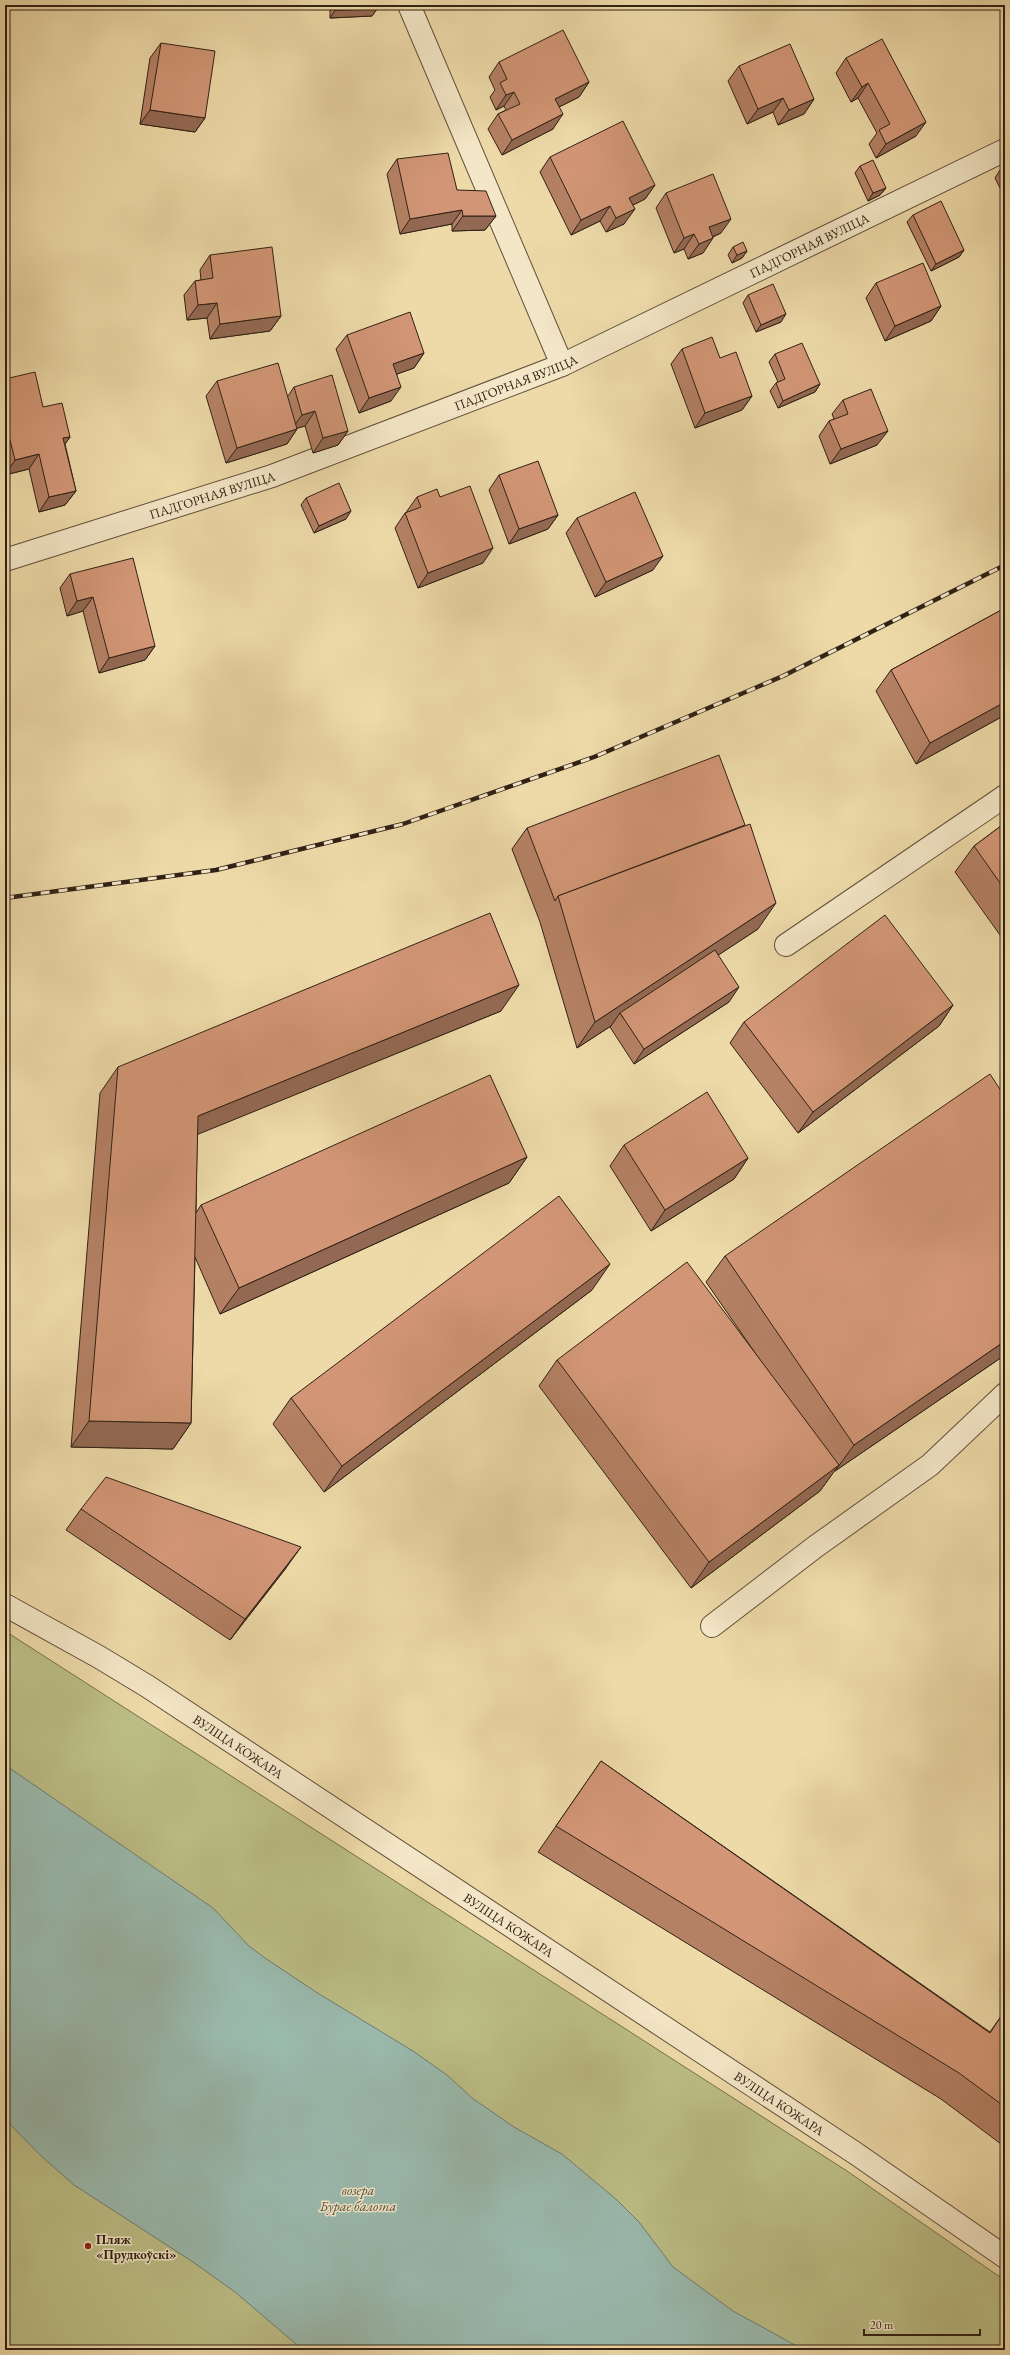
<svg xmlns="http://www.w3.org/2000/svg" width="1010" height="2355" viewBox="0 0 1010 2355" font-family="'EB Garamond',serif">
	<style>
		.green { fill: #bcbe86; stroke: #76704e }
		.water { fill: #9abaae; stroke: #707d71 }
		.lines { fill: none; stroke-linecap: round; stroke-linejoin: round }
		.lane-casing { stroke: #604f3a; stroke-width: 24 }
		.street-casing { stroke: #604f3a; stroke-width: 24 }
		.lane { stroke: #f4e7c7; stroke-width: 22 }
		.street { stroke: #f4e7c7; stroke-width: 22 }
		.rail-casing { stroke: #302115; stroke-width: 4.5 }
		.rail { stroke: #f4e7c7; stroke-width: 3; stroke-dasharray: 9; stroke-linecap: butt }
		.wall { fill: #b58165; stroke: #302115 }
		.shaded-wall { fill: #936953; stroke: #302115 }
		.building { fill: #d29676; stroke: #302115 }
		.poi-dot { fill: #8f2418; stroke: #f4e7c7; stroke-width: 1.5 }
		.labels { text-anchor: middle; stroke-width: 3; stroke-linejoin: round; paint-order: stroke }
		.street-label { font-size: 13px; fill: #302115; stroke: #f4e7c7 }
		.poi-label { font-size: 13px; font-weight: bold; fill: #302115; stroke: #f4e7c7; text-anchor: start }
		.water-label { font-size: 14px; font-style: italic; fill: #504f43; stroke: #f4e7c7 }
	</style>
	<rect width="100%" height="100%" fill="#eedaa9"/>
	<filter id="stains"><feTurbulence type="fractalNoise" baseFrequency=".005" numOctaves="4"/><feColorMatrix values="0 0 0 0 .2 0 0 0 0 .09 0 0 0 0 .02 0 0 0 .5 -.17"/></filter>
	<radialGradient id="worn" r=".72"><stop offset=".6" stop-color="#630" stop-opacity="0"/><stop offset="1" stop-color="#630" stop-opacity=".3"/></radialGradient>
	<path class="green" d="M5,1631L847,2171L1000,2277L1005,2281V2350H5Z"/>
	<path class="water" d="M5,1765L213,1908L249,1946L265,1958L316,1992L413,2051L447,2075L472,2098L514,2127L562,2154L617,2200L639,2222L673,2267L733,2311L804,2350H303L235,2292L193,2262L74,2185L40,2155L5,2119Z"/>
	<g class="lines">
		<defs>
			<g id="lane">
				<path d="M786,945L1005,796"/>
				<path d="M712,1626L815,1547L930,1465L1005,1394"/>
			</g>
			<g id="street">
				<path d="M409,5L562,365"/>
				<path id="s1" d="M5,560L272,476L562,365L1005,150"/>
				<path id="s2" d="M5,1605L99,1657L147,1686L855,2153L1005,2257"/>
			</g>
		</defs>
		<use href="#lane" class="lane-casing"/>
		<use href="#street" class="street-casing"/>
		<use href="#lane" class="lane"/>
		<use href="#street" class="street"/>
		<defs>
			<path id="rail" d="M5,898L216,870L403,824L594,757L783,676L1005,565"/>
		</defs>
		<use href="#rail" class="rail-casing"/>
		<use href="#rail" class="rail"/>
	</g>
	<g class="wall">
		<path d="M330,5H377V9L372,16L330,18Z"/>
		<path d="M161,43L205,118L195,132L140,124L150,58Z"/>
		<path d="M846,58L916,136L876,158L869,144L877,133L858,98L851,102L836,73Z"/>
		<path d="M499,62L589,82L579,97L559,107L553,129L502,155L488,129L498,114L506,110L504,106L496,110L490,97L495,90L489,77Z"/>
		<path d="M739,66L814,99L804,114L778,125L773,112L747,124L728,81Z"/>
		<path d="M550,157L655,185L645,199L633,205L624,224L606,232L600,221L571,235L540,172Z"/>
		<path d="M397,159L457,190L496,216L485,230L452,231V224L400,234L387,174Z"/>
		<path d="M860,166L886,188L880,195L868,201L855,173Z"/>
		<path d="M1005,168V193L1003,194L995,178L1000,170Z"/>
		<path d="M666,193L721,233L713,237L703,253L688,259L684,249L674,253L656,208Z"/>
		<path d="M913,215L964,250L959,257L931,271L907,222Z"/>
		<path d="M733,247L747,251L742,258L732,263L728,255Z"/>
		<path d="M210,255L281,316L270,331L210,339L207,318L187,320L184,295L195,281L201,280L200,270Z"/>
		<path d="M876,283L941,306L931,321L885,341L866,298Z"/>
		<path d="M748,295L781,322L756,332L743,303Z"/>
		<path d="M347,335L424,353L414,368L397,374L391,401L359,413L336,349Z"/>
		<path d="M682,349L720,358L752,396L742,410L695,428L671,364Z"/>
		<path d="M775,354L820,384L815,392L778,408L770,391L776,383L778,382L769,362Z"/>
		<path d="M5,379L70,437L65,444L76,491L65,505L39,512L29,469L5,475Z"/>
		<path d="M217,381L288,396L294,387L348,431L338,445L313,453L305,426L297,428V429L287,444L226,463L206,396Z"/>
		<path d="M843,400L877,445L830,464L819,436L829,421L834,419L832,414Z"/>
		<path d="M499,475L558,515L548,529L509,544L489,490Z"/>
		<path d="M417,497H440L483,563L418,588L395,528L405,513L407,512V511Z"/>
		<path d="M306,498L346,519L314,533L301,505Z"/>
		<path d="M577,518L653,570L595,597L566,533Z"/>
		<path d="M70,574L155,646L145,660L99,673L83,611L67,616L60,588Z"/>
		<path d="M1005,608V715L916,764L876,691L891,670Z"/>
		<path d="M1005,823V942L955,872L974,846Z"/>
		<path d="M527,828L758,929L718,955L729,1002L634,1064L610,1027L611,1026L577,1048L540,922L512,849Z"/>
		<path d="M953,1005L939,1026L798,1133L730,1043L744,1022Z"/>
		<path d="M501,1011L197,1134L196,1213L201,1205L527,1157L509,1183L220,1314L195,1257L191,1423L173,1449L71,1447L100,1093L118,1067Z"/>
		<path d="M624,1145L748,1158L734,1179L651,1231L610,1166Z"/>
		<path d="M725,1256L1005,1355L835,1471V1470L820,1491L691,1588L539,1386L557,1360H760L706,1282Z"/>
		<path d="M592,1290L324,1492L273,1424L291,1398Z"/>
		<path d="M81,1509L286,1568L230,1640L66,1530Z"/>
		<path d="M601,1761L990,2032L1004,2012L1005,2013V2147L941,2099L538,1852Z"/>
		<path d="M1005,1981V1994L1000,1992Z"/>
	</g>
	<g class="shaded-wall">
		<path d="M377,9L372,16L330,18L335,10Z"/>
		<path d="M589,82L579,97L545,114L555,99Z"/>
		<path d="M868,83L858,98L851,102L862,87Z"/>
		<path d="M514,92L504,106L496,110L506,95Z"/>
		<path d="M783,98L773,112L747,124L758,109Z"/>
		<path d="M814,99L804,114L778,125L789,110Z"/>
		<path d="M150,110L205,118L195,132L140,124Z"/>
		<path d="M563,114L553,129L502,155L512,140Z"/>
		<path d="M926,122L916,136L876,158L886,144Z"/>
		<path d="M655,185L645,199L619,212L629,198Z"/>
		<path d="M886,188L880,195L868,201L873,193Z"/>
		<path d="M610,206L600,221L571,235L581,220Z"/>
		<path d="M635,209L624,224L606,232L616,218Z"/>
		<path d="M462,210L452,224L400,234L410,219Z"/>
		<path d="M463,216H496L485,230L452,231Z"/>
		<path d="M731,219L721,233L699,242L709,227Z"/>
		<path d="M694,234L684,249L674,253L684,238Z"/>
		<path d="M713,238L703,253L688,259L699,244Z"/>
		<path d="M964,250L959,257L931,271L936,264Z"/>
		<path d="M747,251L742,258L732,263L737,255Z"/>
		<path d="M217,303L207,318L187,320L198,305Z"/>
		<path d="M941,306L931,321L885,341L895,326Z"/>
		<path d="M786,314L781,322L756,332L761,325Z"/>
		<path d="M281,316L270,331L210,339L220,324Z"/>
		<path d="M424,353L414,368L383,379L393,364Z"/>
		<path d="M820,384L815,392L778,408L783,401Z"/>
		<path d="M401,387L391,401L359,413L369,398Z"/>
		<path d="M752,396L742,410L695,428L705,413Z"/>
		<path d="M315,411L305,426L291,430L302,415Z"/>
		<path d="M297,429L287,444L226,463L237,448Z"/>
		<path d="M348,431L338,445L313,453L323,438Z"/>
		<path d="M888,431L877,445L830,464L841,449Z"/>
		<path d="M70,437L60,451L63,438Z"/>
		<path d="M39,454L29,469L5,475L15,460Z"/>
		<path d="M76,491L65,505L39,512L49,497Z"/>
		<path d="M351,511L346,519L314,533L319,526Z"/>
		<path d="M558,515L548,529L509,544L519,529Z"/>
		<path d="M493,548L483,563L418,588L428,573Z"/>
		<path d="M663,556L653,570L595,597L606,582Z"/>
		<path d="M93,597L83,611L67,616L77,601Z"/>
		<path d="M155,646L145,660L99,673L109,658Z"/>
		<path d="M1005,702V715L916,764L930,743Z"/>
		<path d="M776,903L758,929L623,1018L620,1013L611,1026L577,1048L595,1022Z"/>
		<path d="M519,985L501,1011L179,1142L198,1116Z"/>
		<path d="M739,987L729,1002L634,1064L644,1049Z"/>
		<path d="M953,1005L939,1026L798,1133L813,1112Z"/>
		<path d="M527,1157L509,1183L220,1314L239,1288Z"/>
		<path d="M748,1158L734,1179L651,1231L665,1210Z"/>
		<path d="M610,1264L592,1290L324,1492L342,1466Z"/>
		<path d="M1005,1341V1355L835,1471L854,1445Z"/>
		<path d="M89,1421L191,1423L173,1449L71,1447Z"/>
		<path d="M839,1465L820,1491L691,1588L709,1562Z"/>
		<path d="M301,1547L286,1568L230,1640L245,1619Z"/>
	</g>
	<g class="building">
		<path d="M335,5H377V9L335,10Z"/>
		<path d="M563,30L589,82L555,99L563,114L512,140L498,114L520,104L514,92L506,95L500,83L507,79L499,62Z"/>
		<path d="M882,39L926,122L886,144L879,130L890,124L868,83L862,87L846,58Z"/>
		<path d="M161,43L215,51L205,118L150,110Z"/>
		<path d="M790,44L814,99L789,110L783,98L758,109L739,66Z"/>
		<path d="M623,121L655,185L629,198L635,209L616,218L610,206L581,220L550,157Z"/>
		<path d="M448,153L457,190L486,191L496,216H463L462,210L410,219L397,159Z"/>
		<path d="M873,160L886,188L873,193L860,166Z"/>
		<path d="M1005,168V180L1000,170Z"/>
		<path d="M713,174L731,219L709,227L713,238L699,244L694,234L684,238L666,193Z"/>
		<path d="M941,201L964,250L936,264L913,215Z"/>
		<path d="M743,242L747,251L737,255L733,247Z"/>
		<path d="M272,247L281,316L220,324L217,303L198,305L195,281L213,278L210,255Z"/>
		<path d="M923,263L941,306L895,326L876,283Z"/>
		<path d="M773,284L786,314L761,325L748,295Z"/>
		<path d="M410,312L424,353L393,364L401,387L369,398L347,335Z"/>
		<path d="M712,337L720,358L736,352L752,396L705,413L682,349Z"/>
		<path d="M802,343L820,384L783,401L776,383L785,379L775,354Z"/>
		<path d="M278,363L297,429L237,448L217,381Z"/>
		<path d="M35,372L43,407L62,403L70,437L63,438L76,491L49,497L39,454L15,460L5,420V379Z"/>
		<path d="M332,375L348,431L323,438L315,411L302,415L294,387Z"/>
		<path d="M871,389L888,431L841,449L829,421L848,414L843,400Z"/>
		<path d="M538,461L558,515L519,529L499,475Z"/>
		<path d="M339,483L351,511L319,526L306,498Z"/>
		<path d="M470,486L493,548L428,573L405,513L421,507L417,497L437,489L440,497Z"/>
		<path d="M635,492L663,556L606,582L577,518Z"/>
		<path d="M133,558L155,646L109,658L93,597L77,601L70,574Z"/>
		<path d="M1005,608V702L930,743L891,670Z"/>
		<path d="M719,755L745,825L558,896L555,901L527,828Z"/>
		<path d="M1005,823V890L974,846Z"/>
		<path d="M750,824L776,903L595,1022L558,896Z"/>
		<path d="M490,913L519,985L198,1116L191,1423L89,1421L118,1067Z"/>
		<path d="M885,915L953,1005L813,1112L744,1022Z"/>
		<path d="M715,950L739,987L644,1049L620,1013Z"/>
		<path d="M990,1074L1005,1097V1341L854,1445L725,1256Z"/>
		<path d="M490,1075L527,1157L239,1288L201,1205Z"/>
		<path d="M707,1092L748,1158L665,1210L624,1145Z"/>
		<path d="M559,1196L610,1264L342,1466L291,1398Z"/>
		<path d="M687,1262L839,1465L709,1562L557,1360Z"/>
		<path d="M106,1477L301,1547L245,1619L81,1509Z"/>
		<path d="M601,1761L990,2033L1004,2012L1005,2013V2107L959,2073L556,1826Z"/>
	</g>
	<circle class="poi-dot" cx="88" cy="2246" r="4"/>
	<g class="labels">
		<g class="street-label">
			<text dy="5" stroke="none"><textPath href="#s1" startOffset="865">ПАДГОРНАЯ ВУЛІЦА</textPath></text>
			<text dy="5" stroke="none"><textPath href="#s1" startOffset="541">ПАДГОРНАЯ ВУЛІЦА</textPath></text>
			<text dy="5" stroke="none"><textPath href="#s1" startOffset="217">ПАДГОРНАЯ ВУЛІЦА</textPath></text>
			<text dy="5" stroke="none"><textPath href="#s2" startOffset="273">ВУЛІЦА КОЖАРА</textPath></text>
			<text dy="5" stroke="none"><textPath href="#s2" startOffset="597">ВУЛІЦА КОЖАРА</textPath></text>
			<text dy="5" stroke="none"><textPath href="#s2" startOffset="921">ВУЛІЦА КОЖАРА</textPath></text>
		</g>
		<g class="poi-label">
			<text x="96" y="2244">Пляж<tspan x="96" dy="15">«Прудкоўскі»</tspan></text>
		</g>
		<g class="water-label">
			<text x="358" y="2195">возера<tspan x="358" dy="16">Бурае балота</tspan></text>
		</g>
	</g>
	<rect width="1010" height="2355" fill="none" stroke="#eedaa9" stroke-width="20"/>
	<rect x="6" y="6" width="998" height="2343" fill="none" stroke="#302115" stroke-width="2"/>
	<rect x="10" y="10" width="990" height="2335" fill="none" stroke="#302115"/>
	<path d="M864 2329v6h116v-6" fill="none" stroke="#302115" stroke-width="2"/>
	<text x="870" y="2329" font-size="12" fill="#302115" stroke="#f4e7c7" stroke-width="3" paint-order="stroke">20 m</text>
	<rect width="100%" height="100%" filter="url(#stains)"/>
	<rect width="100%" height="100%" fill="url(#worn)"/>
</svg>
